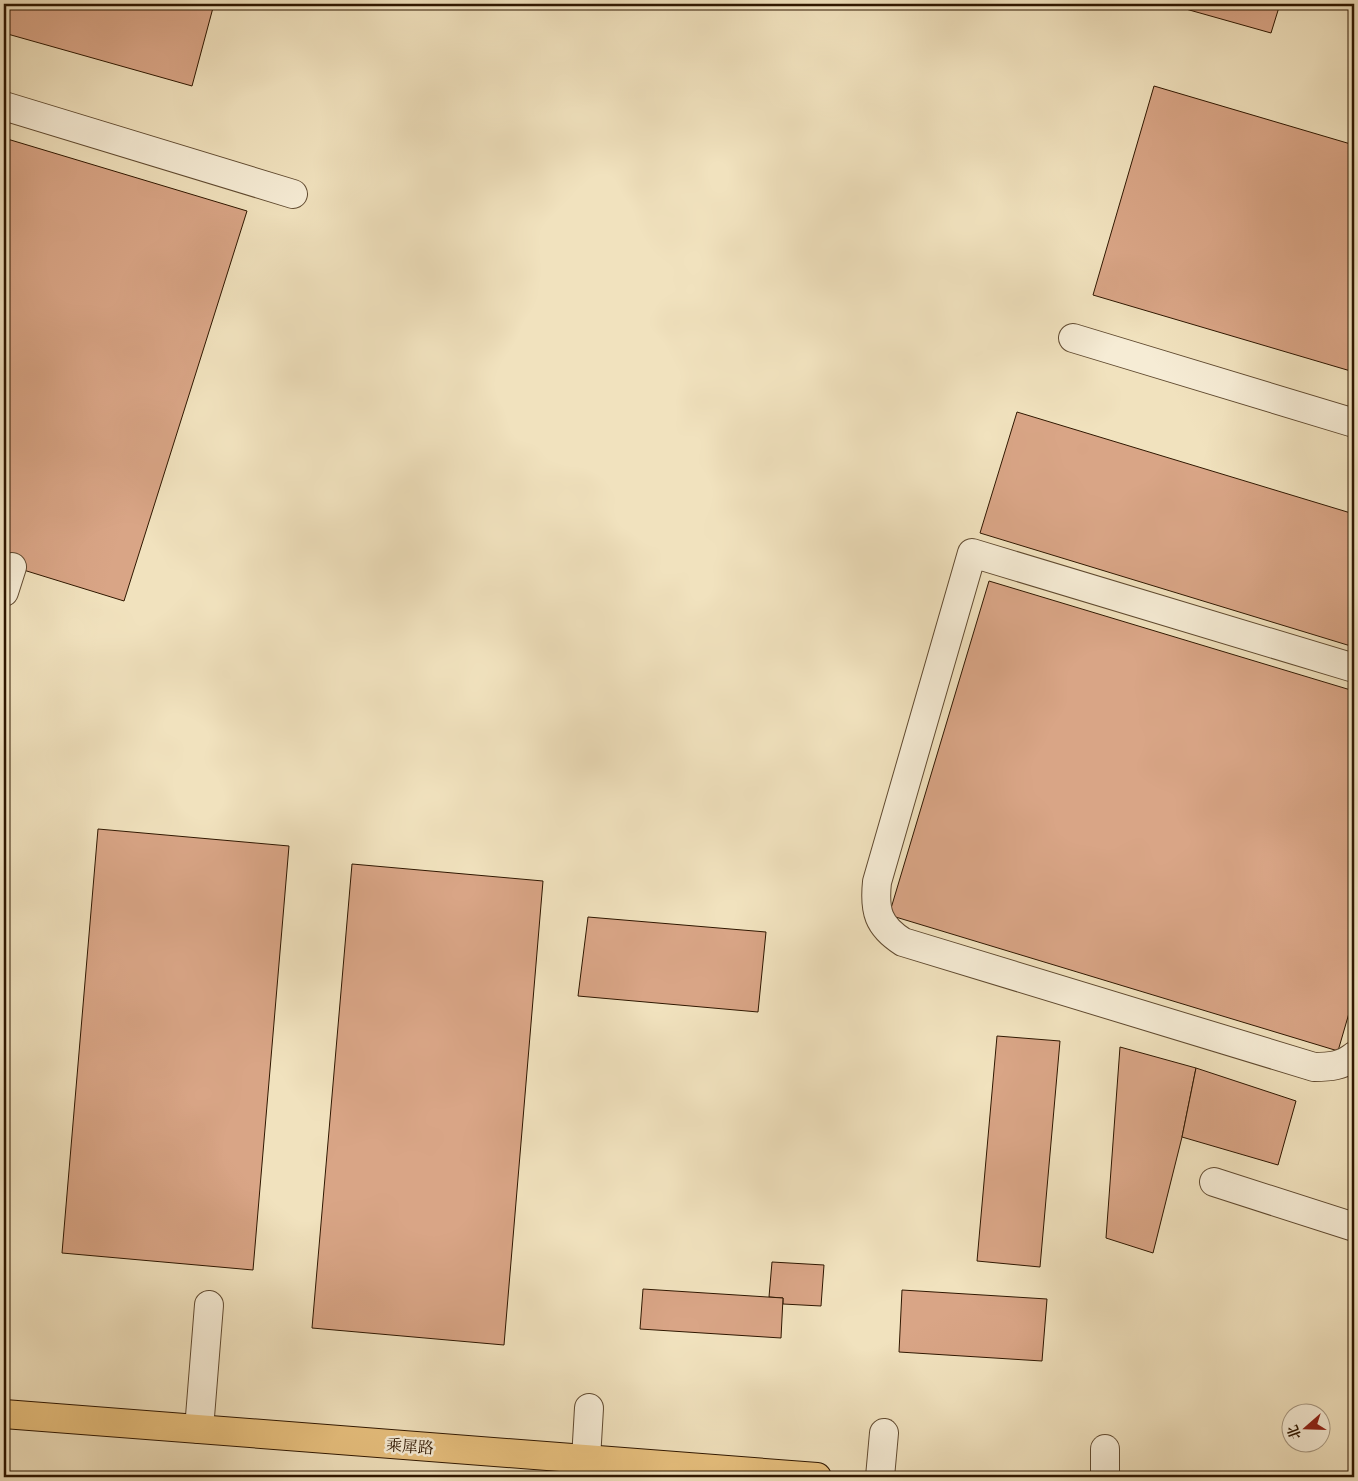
<svg xmlns="http://www.w3.org/2000/svg" width="1358" height="1481" viewBox="0 0 1358 1481" font-family="'IM FELL French Canon','Noto Serif SC',serif">
	<style>
		.building { fill: #d9a586; stroke: #2f1700 }
		.lines { fill: none; stroke-linecap: round; stroke-linejoin: round }
		.minor-casing { stroke: #604a30; stroke-width: 30 }
		.major-casing { stroke: #2f1700; stroke-width: 30 }
		.minor { stroke: #f6ecd5; stroke-width: 28 }
		.major { stroke: #e8c17f; stroke-width: 28 }
		.labels { text-anchor: middle; stroke-width: 5; stroke-linejoin: round; paint-order: stroke }
		.street-label { font-size: 16px; fill: #2f1700; stroke: #f6ecd5 }
	</style>
	<rect width="100%" height="100%" fill="#f1e2be"/>
	<filter id="stains"><feTurbulence type="fractalNoise" baseFrequency=".004" numOctaves="4"/><feColorMatrix values="0 0 0 0 .2 0 0 0 0 .09 0 0 0 0 .02 0 0 0 .5 -.17"/></filter>
	<radialGradient id="worn" r=".72"><stop offset=".6" stop-color="#630" stop-opacity="0"/><stop offset="1" stop-color="#630" stop-opacity=".3"/></radialGradient>
	<g class="building">
		<path d="M4,4H214L192,86L4,33Z"/>
		<path d="M1168,4H1280L1271,33Z"/>
		<path d="M1154,86L1354,145V372L1093,295Z"/>
		<path d="M4,138L247,211L124,601L4,564Z"/>
		<path d="M1017,412L1354,514V647L980,533Z"/>
		<path d="M989,581L1354,691V996L1338,1051L889,915Z"/>
		<path d="M98,829L289,846L253,1270L62,1253Z"/>
		<path d="M4,839H9L4,922Z"/>
		<path d="M352,864L543,881L504,1345L312,1328Z"/>
		<path d="M588,917L766,932L758,1012L578,996Z"/>
		<path d="M997,1036L1060,1041L1040,1267L977,1261Z"/>
		<path d="M1120,1047L1196,1068L1182,1137L1153,1253L1106,1238Z"/>
		<path d="M1196,1068L1296,1101L1278,1165L1182,1137Z"/>
		<path d="M772,1262L824,1265L821,1306L783,1304V1298L769,1297Z"/>
		<path d="M643,1289L783,1298L781,1338L640,1329Z"/>
		<path d="M902,1290L1047,1299L1042,1361L899,1352Z"/>
	</g>
	<g class="lines">
		<defs>
			<g id="minor">
				<path d="M4,106L293,194"/>
				<path d="M1073,338L1354,423"/>
				<path d="M4,592L12,567"/>
				<path d="M1354,668L972,553L877,882C874,911 878,926 903,942L1314,1067C1330,1067 1342,1066 1354,1056"/>
				<path d="M1214,1182L1354,1227"/>
				<path d="M199,1429L209,1305"/>
				<path d="M586,1459L589,1408"/>
				<path d="M880,1477L884,1433"/>
				<path d="M1105,1477V1449"/>
			</g>
			<path id="major" d="M4,1414L817,1477"/>
		</defs>
		<use href="#minor" class="minor-casing"/>
		<use href="#major" class="major-casing"/>
		<use href="#minor" class="minor"/>
		<use href="#major" class="major"/>
	</g>
	<g class="labels">
		<g class="street-label">
			<text transform="translate(410 1446) rotate(4)" y="6">乘犀路</text>
		</g>
	</g>
	<rect width="1358" height="1481" fill="none" stroke="#f1e2be" stroke-width="20"/>
	<rect x="5" y="5" width="1348" height="1471" fill="none" stroke="#2f1700" stroke-width="2.5"/>
	<rect x="10" y="10" width="1338" height="1461" fill="none" stroke="#2f1700"/>
	<g transform="translate(1306 1428) rotate(250)"><circle r="24" fill="#f6ecd5" stroke="#a69780"/>
	<path d="M0-4L9 19L0 12L-9 19Z" fill="#8f2418"/>
	<text y="-8" font-size="14" font-weight="bold" text-anchor="middle" fill="#2f1700">北</text>
	</g>
	<rect width="100%" height="100%" filter="url(#stains)"/>
	<rect width="100%" height="100%" fill="url(#worn)"/>
</svg>
